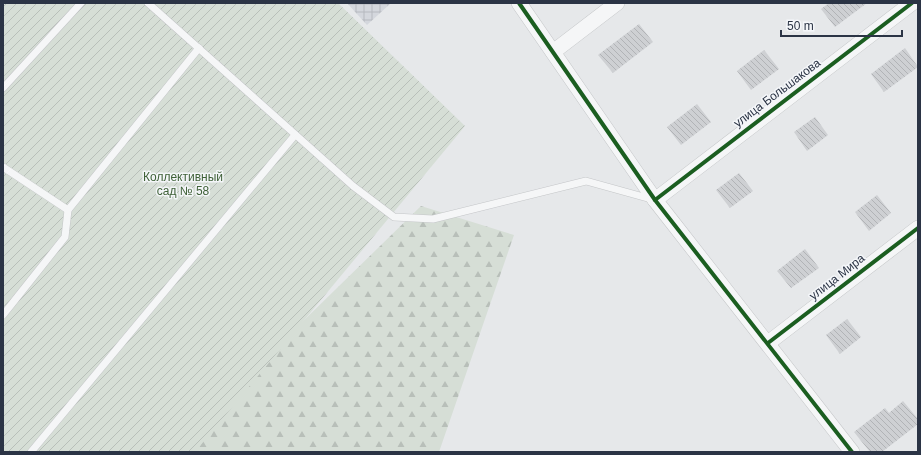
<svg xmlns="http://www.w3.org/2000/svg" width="921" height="455" viewBox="0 0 921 455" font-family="Arial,sans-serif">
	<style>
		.industrial { fill: url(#industrial-grid) }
		.forest { fill: url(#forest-firs) }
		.garden { fill: url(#garden-furrows) }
		.building { fill: url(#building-back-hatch) }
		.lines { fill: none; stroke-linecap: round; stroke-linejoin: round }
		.service-casing { stroke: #c4c6c8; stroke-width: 8 }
		.minor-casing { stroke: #c4c6c8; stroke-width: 16 }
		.service { stroke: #f5f6f7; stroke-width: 7 }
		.minor { stroke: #f5f6f7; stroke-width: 15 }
		.cycleway-casing { stroke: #f4f6f9; stroke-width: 6 }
		.cycleway { stroke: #1b5e20; stroke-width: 4 }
		.labels { text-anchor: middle; stroke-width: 3; stroke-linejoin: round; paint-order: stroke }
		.street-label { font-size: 12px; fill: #2b3445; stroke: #f4f6f9 }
		.park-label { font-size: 12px; fill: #3f6138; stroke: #f4f6f9 }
	</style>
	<defs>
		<pattern id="industrial-grid" width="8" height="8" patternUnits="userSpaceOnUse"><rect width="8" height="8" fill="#d4d7dd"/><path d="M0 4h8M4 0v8" fill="none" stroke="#b6b9bf"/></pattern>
		<pattern id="forest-firs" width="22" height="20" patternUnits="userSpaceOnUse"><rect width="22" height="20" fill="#d6ded6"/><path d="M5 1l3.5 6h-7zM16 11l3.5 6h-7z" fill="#b8bfb9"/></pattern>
		<pattern id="garden-furrows" width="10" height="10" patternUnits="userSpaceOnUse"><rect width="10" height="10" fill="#d6ded6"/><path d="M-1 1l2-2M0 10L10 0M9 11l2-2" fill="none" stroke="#b8bfb9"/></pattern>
		<pattern id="building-back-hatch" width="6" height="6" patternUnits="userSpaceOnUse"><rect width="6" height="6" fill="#ced0d3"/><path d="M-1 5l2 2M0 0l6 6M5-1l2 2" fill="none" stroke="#b1b3b6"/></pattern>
	</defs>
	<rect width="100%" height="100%" fill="#e6e8ea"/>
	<path class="industrial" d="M347,3H391L367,25Z"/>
	<path class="forest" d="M421,206L514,235L439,452H180L208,414Z"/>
	<path class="garden" d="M3,3H338L465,126L195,452H3Z"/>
	<g class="building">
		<path d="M829,3H867L835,27L821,9Z"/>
		<path d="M639,24L653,42L613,73L598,55Z"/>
		<path d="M905,48L918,67L884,92L871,74Z"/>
		<path d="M764,50L779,69L751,90L737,71Z"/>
		<path d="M697,104L711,122L681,145L667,127Z"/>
		<path d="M815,117L828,135L807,151L794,132Z"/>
		<path d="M739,173L753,191L730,208L716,190Z"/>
		<path d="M877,195L891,213L869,231L855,212Z"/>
		<path d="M805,249L819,268L791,288L777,271Z"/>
		<path d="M847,319L861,337L840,354L826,335Z"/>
		<path d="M903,401L918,419V424L882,452H870L854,432L885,408L889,413Z"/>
	</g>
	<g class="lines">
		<defs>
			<g id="service">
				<path d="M148,3L353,186L394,217L433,219L586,181L651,199"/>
				<path d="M3,88L81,3"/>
				<path d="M3,167L68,210"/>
				<path d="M3,315L65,237L68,210L199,48"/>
				<path d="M31,452L295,135"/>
			</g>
			<g id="minor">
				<path d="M519,3L655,200L852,452"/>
				<path d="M553,52L617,3"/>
				<path d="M655,200L912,3"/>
				<path d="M768,343L918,228"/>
			</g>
		</defs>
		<use href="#service" class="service-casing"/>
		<use href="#minor" class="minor-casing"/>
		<use href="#service" class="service"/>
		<use href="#minor" class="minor"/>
		<defs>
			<g id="cycleway">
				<path d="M519,3L655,200L852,452"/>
				<path d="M655,200L912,3"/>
				<path d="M768,343L918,228"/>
			</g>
		</defs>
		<use href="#cycleway" class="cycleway-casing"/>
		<use href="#cycleway" class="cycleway"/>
	</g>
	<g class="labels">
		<g class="street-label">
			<text transform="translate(777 93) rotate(-37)" y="4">улица Большакова</text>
			<text transform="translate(837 277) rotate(-38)" y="4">улица Мира</text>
		</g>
		<g class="park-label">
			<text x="183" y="181">Коллективный<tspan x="183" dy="14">сад № 58</tspan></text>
		</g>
	</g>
	<rect width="921" height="455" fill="none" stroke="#2b3445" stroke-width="8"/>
	<path d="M781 30v6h121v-6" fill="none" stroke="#2b3445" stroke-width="2"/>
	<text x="787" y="30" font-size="12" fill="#2b3445" stroke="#f4f6f9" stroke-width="3" paint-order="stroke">50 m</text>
</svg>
